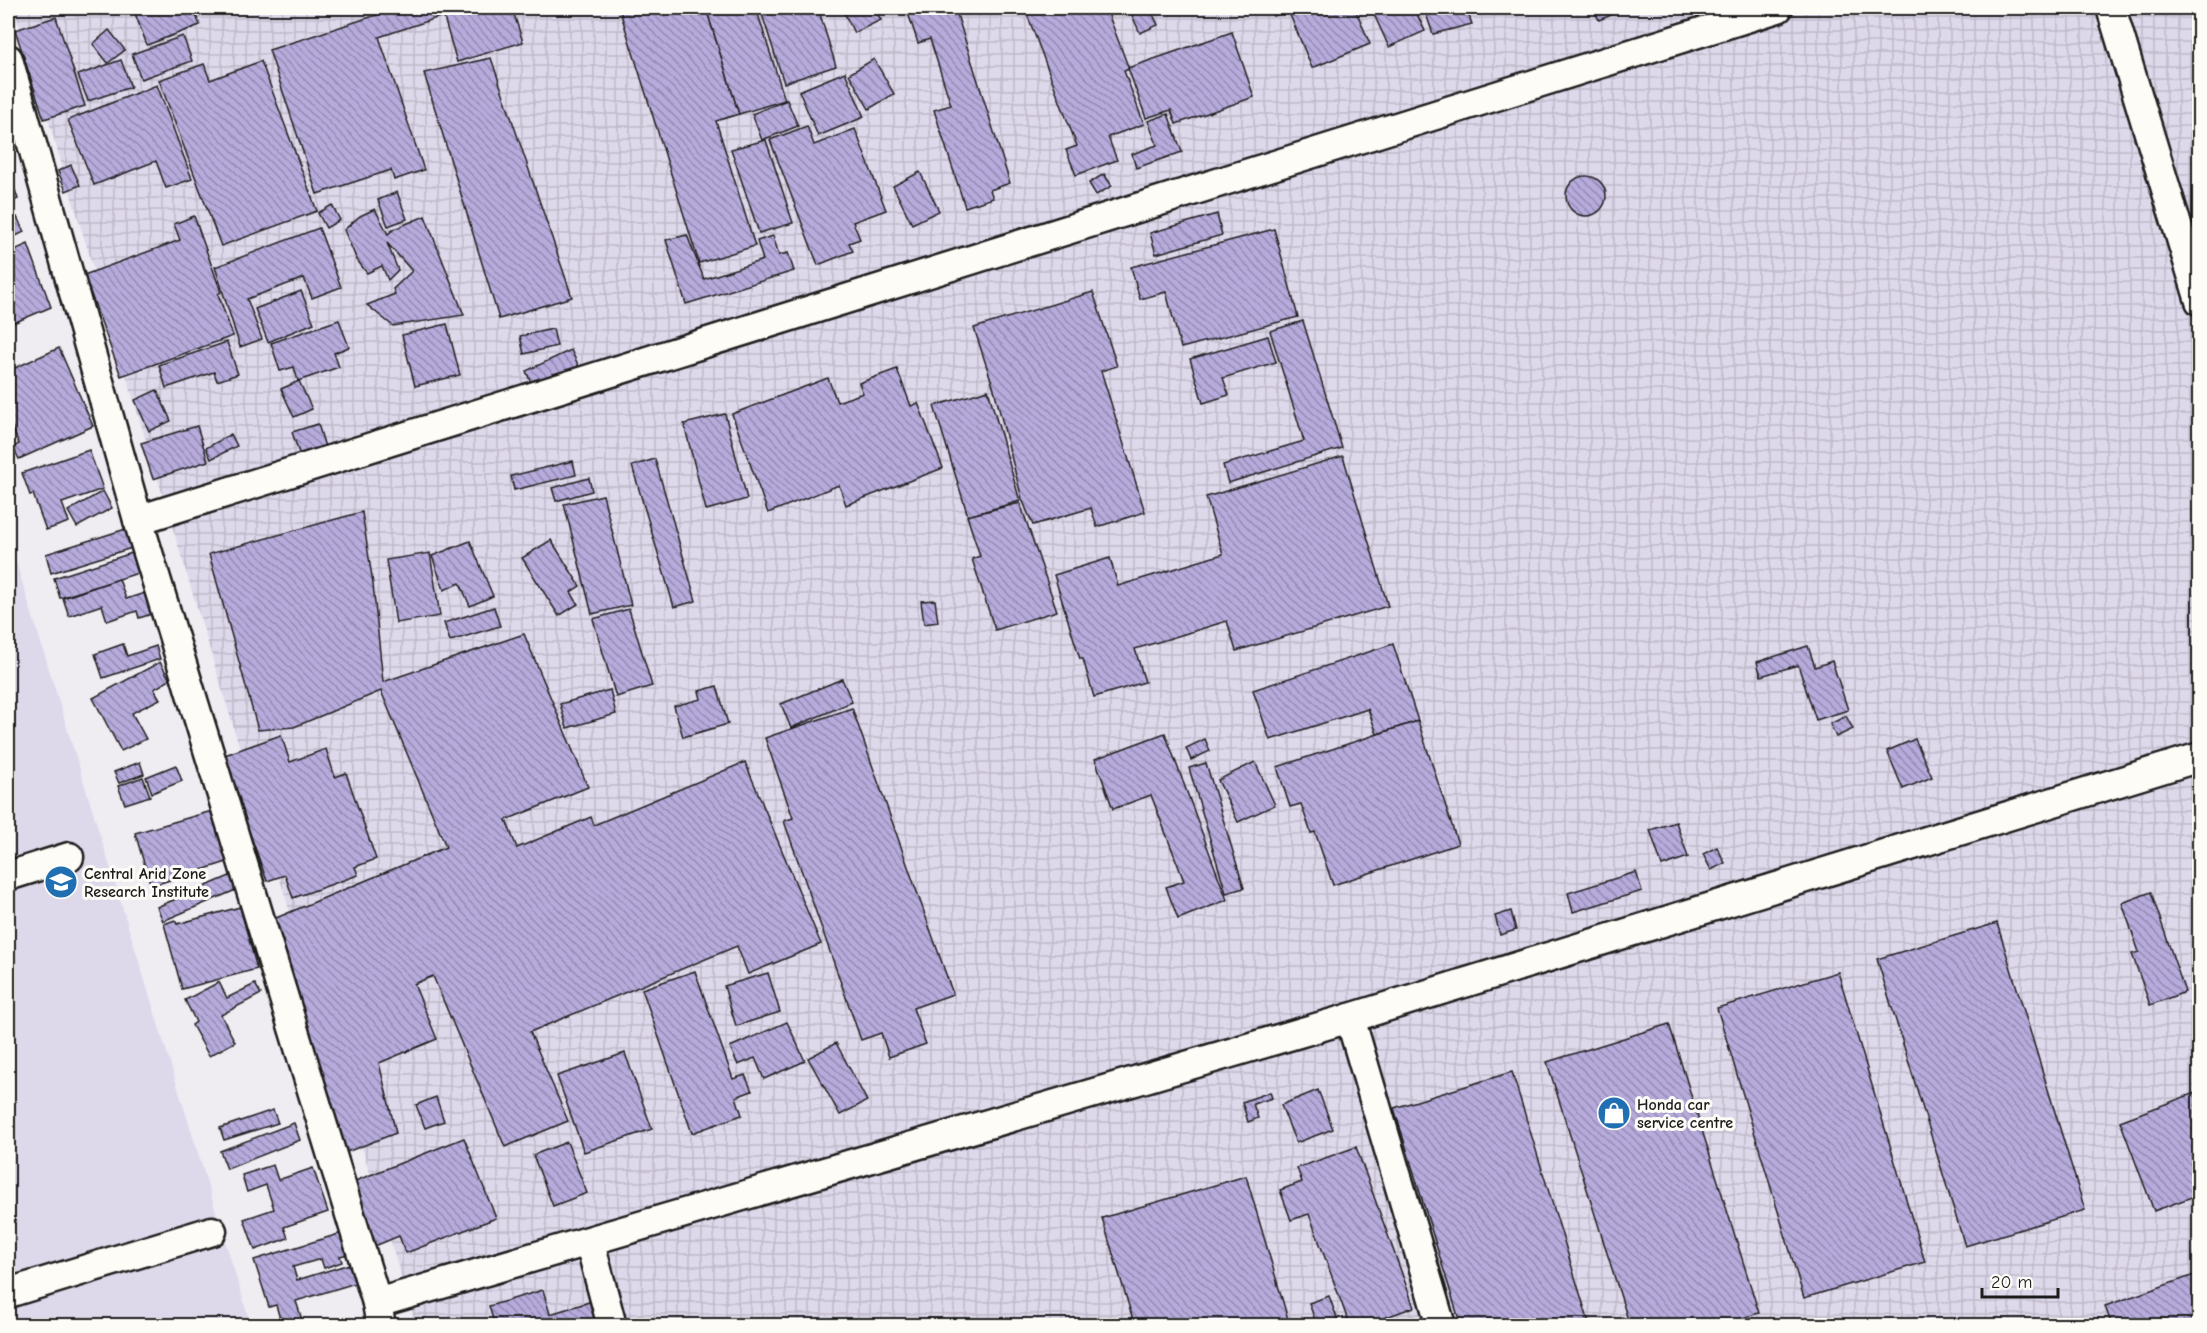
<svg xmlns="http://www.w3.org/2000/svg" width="2207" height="1333" viewBox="0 0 2207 1333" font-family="'Comic Neue',sans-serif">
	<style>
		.built { fill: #ded8eb }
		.industrial { fill: url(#industrial-grid) }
		.building { fill: url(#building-back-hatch); stroke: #1c1c1c; stroke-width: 1.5 }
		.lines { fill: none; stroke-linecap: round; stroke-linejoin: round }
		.minor-casing { stroke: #1c1c1c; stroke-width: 33 }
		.minor { stroke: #fdfcf7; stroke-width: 28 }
		.labels { text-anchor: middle; stroke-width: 6; stroke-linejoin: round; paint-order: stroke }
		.poi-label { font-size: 16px; font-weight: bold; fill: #1c1c1c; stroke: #fdfcf7; text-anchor: start }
	</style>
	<defs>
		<pattern id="industrial-grid" width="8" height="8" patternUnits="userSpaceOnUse" patternTransform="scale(1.5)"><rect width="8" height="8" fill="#ded8eb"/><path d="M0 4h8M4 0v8" fill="none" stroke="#beb9c9"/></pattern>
		<pattern id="building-back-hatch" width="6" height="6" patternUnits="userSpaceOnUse" patternTransform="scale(1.5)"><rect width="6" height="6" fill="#b7abdc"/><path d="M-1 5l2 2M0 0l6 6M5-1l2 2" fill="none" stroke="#948ab2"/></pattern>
	</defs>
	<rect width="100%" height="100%" fill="#efecf2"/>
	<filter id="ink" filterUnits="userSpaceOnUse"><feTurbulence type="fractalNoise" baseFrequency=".0167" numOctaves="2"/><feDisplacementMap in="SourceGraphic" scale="12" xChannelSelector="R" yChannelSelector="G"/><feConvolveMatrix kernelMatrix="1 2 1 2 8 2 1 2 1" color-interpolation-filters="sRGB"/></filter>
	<g filter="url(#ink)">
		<path class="built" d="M8,536L221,1228L251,1325H8Z"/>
		<path class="industrial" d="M14,8H2199V1325H416Z"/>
		<g class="building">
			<path d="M133,8H193L200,25L147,45Z"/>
			<path d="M398,8H467L379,37L424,170L394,180L391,170L317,194L269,50Z"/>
			<path d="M477,8H512L523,42L457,62L444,18Z"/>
			<path d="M619,8H706L739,114L716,121L755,246L699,263Z"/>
			<path d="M706,8H756L785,100L739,114Z"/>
			<path d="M760,8H818L836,66L784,83Z"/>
			<path d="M842,8H874L881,20L854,33Z"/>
			<path d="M925,8H955L1010,183L990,190L993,198L965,207L934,110L951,105L930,39L918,43L908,13Z"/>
			<path d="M1106,8L1129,69L1124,71L1144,124L1108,137L1117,160L1076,175L1066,150L1077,146L1025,9Z"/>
			<path d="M1143,8H1150L1158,25L1140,33L1131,13Z"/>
			<path d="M1270,8H1355L1370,44L1312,68L1288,10L1273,16Z"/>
			<path d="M1371,8H1414L1425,31L1389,47Z"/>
			<path d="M1424,8H1466L1472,24L1433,34Z"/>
			<path d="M1593,8H1628L1599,20Z"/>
			<path d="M56,17L85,106L44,119L15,30Z"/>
			<path d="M109,30L125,50L108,63L93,44Z"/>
			<path d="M1232,32L1254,97L1176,124L1171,110L1146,118L1128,68Z"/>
			<path d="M183,36L192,61L141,79L132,54Z"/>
			<path d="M491,58L572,297L499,319L424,73Z"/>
			<path d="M874,59L894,94L869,109L849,74Z"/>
			<path d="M121,60L131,87L88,101L78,75Z"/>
			<path d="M261,61L317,211L221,246L159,80L204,64L210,80Z"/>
			<path d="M845,72L864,117L818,136L799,91Z"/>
			<path d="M157,85L192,179L166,188L156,161L94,185L68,120Z"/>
			<path d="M787,100L798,126L762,140L752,114Z"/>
			<path d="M1168,114L1182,152L1136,168L1132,154L1157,145L1148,121Z"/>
			<path d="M807,126L814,145L855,129L886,210L853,222L860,239L849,243L853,251L818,265L770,140Z"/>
			<path d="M766,140L793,223L759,233L731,149Z"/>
			<path d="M71,165L80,185L66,191L58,171Z"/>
			<path d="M920,172L939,211L912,224L893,186Z"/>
			<path d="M1104,174L1112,186L1096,195L1089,183Z"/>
			<circle cx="1586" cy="196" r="20"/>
			<path d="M12,181L18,199L8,203V183Z"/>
			<path d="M397,192L407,219L388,226L378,200Z"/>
			<path d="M332,205L340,220L326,228L318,213Z"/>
			<path d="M375,209L388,234L394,229L425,216L464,315L393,326L367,305L395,294L393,289L412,271L387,243L398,270L388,280L382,266L367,273L357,260L344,230L360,216Z"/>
			<path d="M1217,214L1222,235L1156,254L1150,233Z"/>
			<path d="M194,216L221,292L218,294L233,336L121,376L84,275L180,240L174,224Z"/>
			<path d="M17,217L24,232L8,240V221Z"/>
			<path d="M319,228L341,287L312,298L304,278L247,299L262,339L240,347L215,267Z"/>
			<path d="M1274,229L1298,317L1181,348L1166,292L1140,299L1131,267Z"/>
			<path d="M687,235L704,279L763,260L757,241L773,236L779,255L788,253L794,271L686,304L666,240Z"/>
			<path d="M28,244L51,307L11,324L8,316V253Z"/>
			<path d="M301,291L314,323L268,342L255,309Z"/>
			<path d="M1093,292L1117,366L1101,371L1145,512L1097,527L1091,508L1033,525L1022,499L994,389L974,328Z"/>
			<path d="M339,320L349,347L334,353L339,367L298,381L294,367L280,371L271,343Z"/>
			<path d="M1303,321L1342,448L1228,483L1223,465L1304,441L1270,331Z"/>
			<path d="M447,324L460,375L415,386L402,335Z"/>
			<path d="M553,329L557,346L524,354L520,336Z"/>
			<path d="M1268,336L1276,362L1223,378L1229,395L1203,403L1190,359Z"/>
			<path d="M227,342L238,374L217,381L214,372L166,388L159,365Z"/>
			<path d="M59,348L93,426L19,459L13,447L19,444L8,417V371Z"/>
			<path d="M571,350L581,371L535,392L526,371Z"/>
			<path d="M897,369L911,406L918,403L943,468L846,505L839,485L768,513L732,414L828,378L837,402L863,393L859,383Z"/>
			<path d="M299,381L312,409L294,417L281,389Z"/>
			<path d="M157,390L171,421L149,431L135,400Z"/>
			<path d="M988,390L1020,501L968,516L934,406Z"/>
			<path d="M725,414L747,499L706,510L684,424Z"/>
			<path d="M318,424L325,447L300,456L292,432Z"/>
			<path d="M197,426L208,461L153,479L141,443Z"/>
			<path d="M231,434L237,446L211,459L206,448Z"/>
			<path d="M89,450L103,489L62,503L69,522L46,530L33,494L30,495L22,473Z"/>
			<path d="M1343,456L1388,606L1236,651L1227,621L1135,649L1145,682L1094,697L1083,659H1080L1054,575L1110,558L1118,586L1223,554L1206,497Z"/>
			<path d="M655,459L696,601L674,607L632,466Z"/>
			<path d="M573,461L576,475L514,490L511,476Z"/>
			<path d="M589,478L592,491L556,501L552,488Z"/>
			<path d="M103,491L112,508L77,527L68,511Z"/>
			<path d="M603,495L631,605L592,614L564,504Z"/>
			<path d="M1020,503L1057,611L995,630L972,559L980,556L967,516Z"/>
			<path d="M362,512L373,584L383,682L524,634L588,787L506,820L517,848L591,817L594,825L745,762L821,944L748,974L737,946L530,1032L568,1121L505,1147L433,976L414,984L437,1039L379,1063L396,1133L344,1153L264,923L446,847L381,691L294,727L258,730L209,554Z"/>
			<path d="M129,528L135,547L51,573L46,554Z"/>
			<path d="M551,540L580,586L571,592L578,604L559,616L522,558Z"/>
			<path d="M470,541L493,596L470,606L460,583L444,590L432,556Z"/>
			<path d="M132,553L138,573L60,598L54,578Z"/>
			<path d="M430,553L440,616L396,623L386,560Z"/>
			<path d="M119,579L126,599L148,592L155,613L139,618L137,611L107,621L102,605L69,616L63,598Z"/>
			<path d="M935,600L938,622L924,624L921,601Z"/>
			<path d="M494,607L500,626L450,641L444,623Z"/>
			<path d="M629,609L652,686L616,697L593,619Z"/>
			<path d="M123,644L127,656L156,646L160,659L103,678L95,654Z"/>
			<path d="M1393,644L1418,721L1377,734L1368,709L1270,740L1253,690Z"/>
			<path d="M1808,646L1815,667L1832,661L1848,710L1816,720L1798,665L1761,676L1757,662Z"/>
			<path d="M160,662L170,680L154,689L160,699L132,713L146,739L121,751L93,698Z"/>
			<path d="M842,679L852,702L791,728L781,704Z"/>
			<path d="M717,686L728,724L683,737L674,706L701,699L699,691Z"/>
			<path d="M610,690L616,714L567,728L560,704Z"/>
			<path d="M852,708L953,994L913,1008L926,1044L889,1057L881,1033L861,1040L784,821L793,818L765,738Z"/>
			<path d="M1846,716L1853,729L1836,737L1830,724Z"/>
			<path d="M1418,721L1458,844L1333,885L1315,832L1311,833L1301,804L1290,807L1277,767Z"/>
			<path d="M1165,733L1227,900L1178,919L1166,887L1184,881L1151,795L1113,809L1095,759Z"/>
			<path d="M281,735L290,762L326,749L335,777L346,773L376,859L355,867L358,875L293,898L285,875L267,881L222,756Z"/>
			<path d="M1205,739L1210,751L1191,760L1186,748Z"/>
			<path d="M1915,739L1932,777L1903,789L1887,751Z"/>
			<path d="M140,762L144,774L119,783L114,772Z"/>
			<path d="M1255,762L1275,805L1238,822L1218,780Z"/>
			<path d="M1206,763L1244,888L1226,893L1189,768Z"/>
			<path d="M176,765L182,781L152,793L146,777Z"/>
			<path d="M143,777L150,796L125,804L118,786Z"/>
			<path d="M212,811L227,862L151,886L135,833Z"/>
			<path d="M1676,822L1688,857L1662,866L1650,830Z"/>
			<path d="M1717,847L1725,863L1711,870L1703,854Z"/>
			<path d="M1636,872L1642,891L1573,912L1568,893Z"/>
			<path d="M232,875L238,889L163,921L157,907Z"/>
			<path d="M2151,892L2185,992L2150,1005L2132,954L2139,952L2122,903Z"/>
			<path d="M240,907L257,969L182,989L164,924L175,920L177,924Z"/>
			<path d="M1511,911L1516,930L1500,935L1495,916Z"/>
			<path d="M1997,923L2085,1210L1965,1246L1877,959Z"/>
			<path d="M695,971L733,1079L745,1075L752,1091L736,1097L742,1115L692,1133L642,989Z"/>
			<path d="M1838,972L1925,1262L1804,1298L1717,1008Z"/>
			<path d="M768,973L780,1012L736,1026L724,986Z"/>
			<path d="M219,982L227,998L255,984L261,994L221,1015L235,1042L209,1056L192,1025L196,1022L185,1000Z"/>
			<path d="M787,1022L805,1061L764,1079L755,1058L738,1065L730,1047Z"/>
			<path d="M1669,1024L1759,1313L1717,1326H1630L1547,1062Z"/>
			<path d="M836,1043L867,1101L840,1115L808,1058Z"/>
			<path d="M625,1053L652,1129L584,1152L557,1076Z"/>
			<path d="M1512,1072L1590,1326H1461L1394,1108Z"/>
			<path d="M1318,1090L1333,1129L1296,1143L1281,1105Z"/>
			<path d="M2200,1091V1194L2154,1211L2120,1121Z"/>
			<path d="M1270,1092L1272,1098L1253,1104L1258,1118L1248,1122L1242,1102Z"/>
			<path d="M436,1097L444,1121L425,1128L416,1105Z"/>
			<path d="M273,1110L278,1123L224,1140L220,1128Z"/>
			<path d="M294,1123L300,1140L227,1169L220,1151Z"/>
			<path d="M464,1138L496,1218L406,1253L399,1236L370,1248L345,1185Z"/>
			<path d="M567,1142L587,1193L553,1206L533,1155Z"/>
			<path d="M1356,1147L1414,1307L1362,1326H1350L1309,1214L1291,1220L1280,1190L1302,1182L1297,1168Z"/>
			<path d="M273,1165L278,1180L313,1168L328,1212L284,1227L288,1238L255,1250L244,1219L274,1209L266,1185L247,1192L242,1175Z"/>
			<path d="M1246,1176L1290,1326H1135L1102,1218Z"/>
			<path d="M342,1233L348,1254L340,1256L342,1262L324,1268L321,1259L293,1267L297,1280L353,1263L359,1282L296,1301L304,1326H282L276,1305L269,1307L254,1260Z"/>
			<path d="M2200,1273V1326H2112L2105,1306Z"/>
			<path d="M543,1290L550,1314L596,1300L604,1326H495L489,1306Z"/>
			<path d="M1329,1296L1340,1326H1317L1309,1303Z"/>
			<path d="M1413,1317L1416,1326H1387Z"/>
		</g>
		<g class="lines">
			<defs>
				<g id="minor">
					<path d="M2111,8L2200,301"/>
					<path d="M8,59L138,520L377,1303L381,1326"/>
					<path d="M138,520L1778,8"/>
					<path d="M8,876L69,857"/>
					<path d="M1350,1018L1441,1326"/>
					<path d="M590,1243L612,1326"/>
					<path d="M8,1293L212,1231"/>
					<path d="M377,1303L1350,1018L2200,757"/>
				</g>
			</defs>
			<use href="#minor" class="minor-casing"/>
			<use href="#minor" class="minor"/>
		</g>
	</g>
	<defs>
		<symbol id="university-disc" viewBox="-11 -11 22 22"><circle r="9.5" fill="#1f6fb2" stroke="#fdfcf7"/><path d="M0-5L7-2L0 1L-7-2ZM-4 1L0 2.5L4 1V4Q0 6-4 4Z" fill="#fff"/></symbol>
		<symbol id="shop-disc" viewBox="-11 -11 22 22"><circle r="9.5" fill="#1f6fb2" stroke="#fdfcf7"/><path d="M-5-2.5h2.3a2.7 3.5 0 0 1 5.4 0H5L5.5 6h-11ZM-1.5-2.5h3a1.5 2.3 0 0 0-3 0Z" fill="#fff"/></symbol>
	</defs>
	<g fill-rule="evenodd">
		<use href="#university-disc" x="42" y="863" width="38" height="38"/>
		<use href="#shop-disc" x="1595" y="1094" width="38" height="38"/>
	</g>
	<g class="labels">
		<g class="poi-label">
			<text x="84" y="879">Central Arid Zone<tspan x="84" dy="18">Research Institute</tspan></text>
			<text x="1637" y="1110">Honda car<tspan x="1637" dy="18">service centre</tspan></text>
		</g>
	</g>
	<rect width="2207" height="1333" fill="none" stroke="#fdfcf7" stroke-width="30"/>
	<rect x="15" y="15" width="2177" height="1303" fill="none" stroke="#1c1c1c" stroke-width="2" filter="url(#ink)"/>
	<path d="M1982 1288v9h76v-9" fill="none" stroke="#1c1c1c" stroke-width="3"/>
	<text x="1991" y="1288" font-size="18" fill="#1c1c1c" stroke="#fdfcf7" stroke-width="4.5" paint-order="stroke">20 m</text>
</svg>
